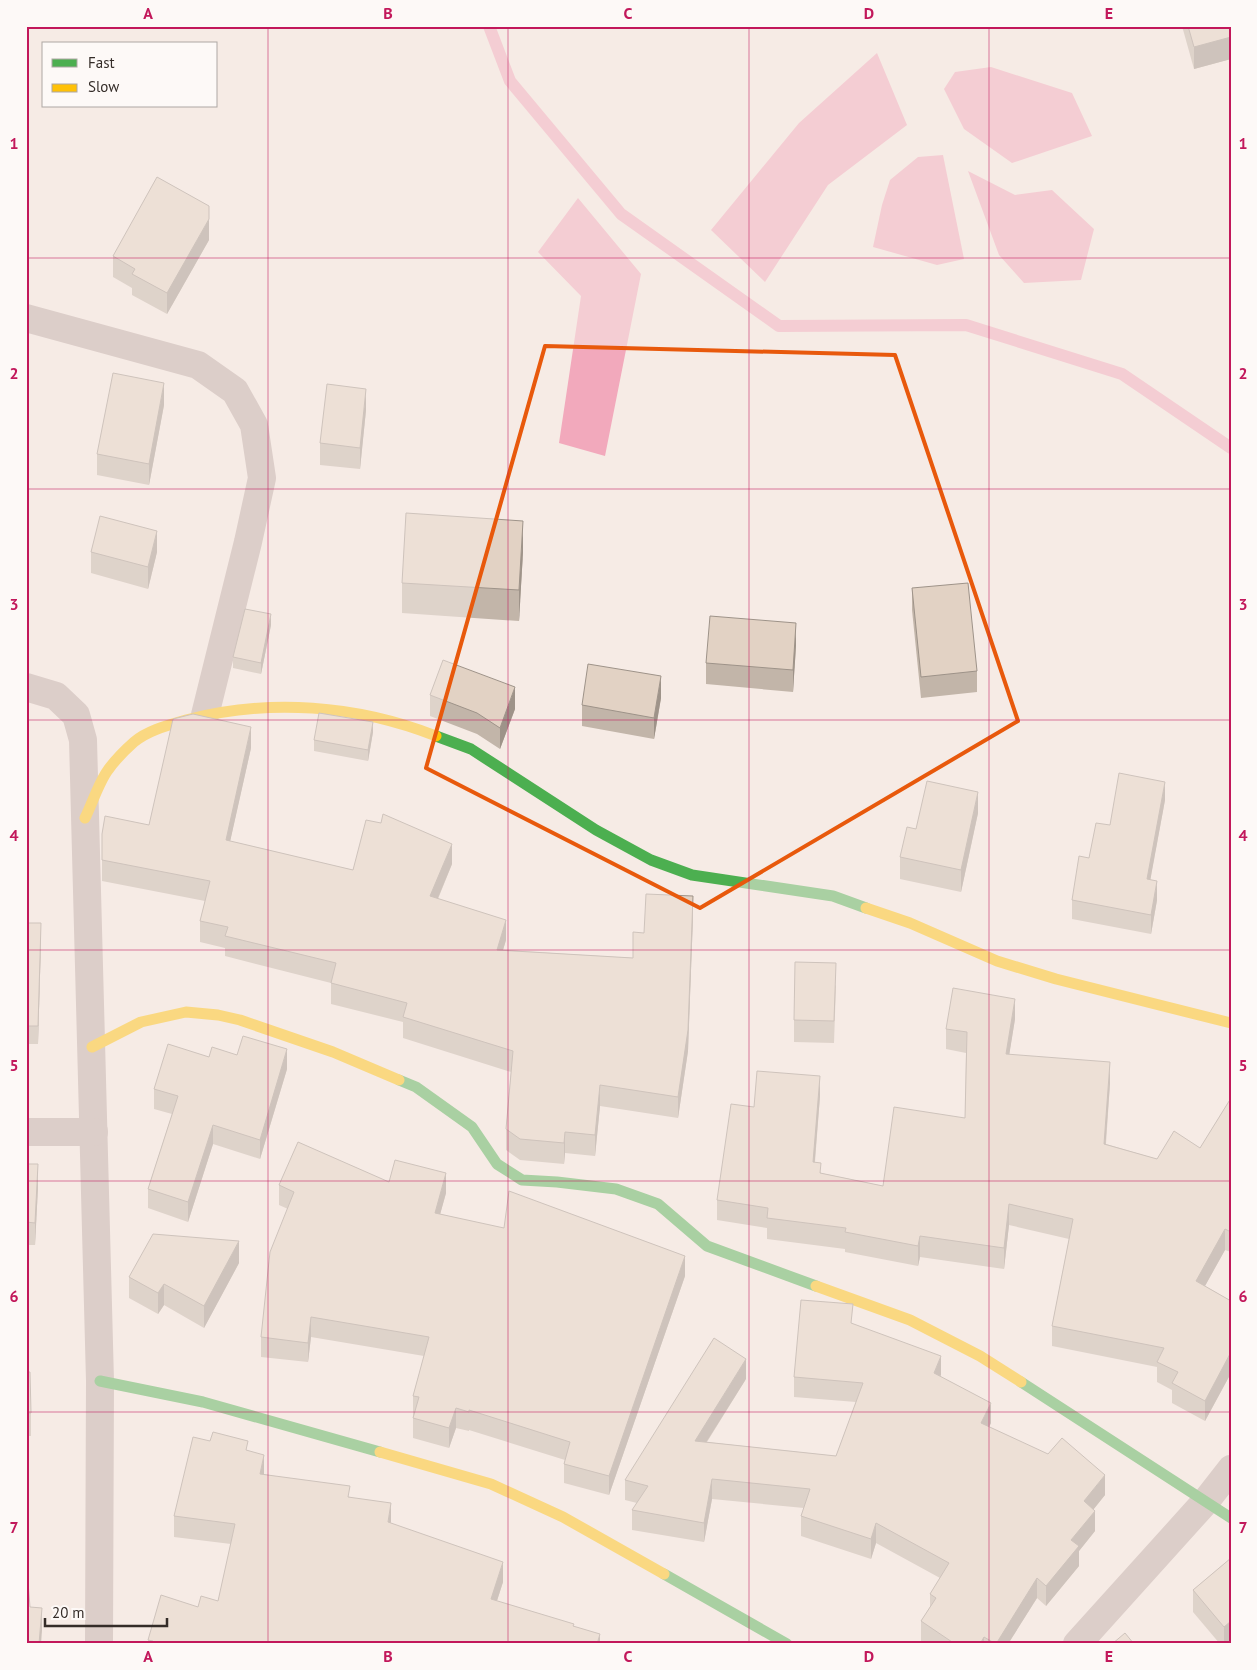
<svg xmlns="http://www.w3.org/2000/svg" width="1257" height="1670" viewBox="0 0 1257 1670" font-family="'PT Sans',sans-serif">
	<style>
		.water { fill: #f2a9bc }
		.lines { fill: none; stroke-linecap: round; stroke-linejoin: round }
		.stream { stroke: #f2a9bc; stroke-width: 12 }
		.street { stroke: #bdaaa6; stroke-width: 28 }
		.fast { stroke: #4caf50; stroke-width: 11 }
		.slow { stroke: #ffc107; stroke-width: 11 }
		.wall { fill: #c2b5a9 }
		.shaded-wall { fill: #9e9389 }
		.building { fill: #e2d2c4; stroke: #9e9389 }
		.marked { fill: none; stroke: #e8590c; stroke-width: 4; stroke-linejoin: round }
		.grid { fill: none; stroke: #c2185b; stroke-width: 1; stroke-opacity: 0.55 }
		.neatline { fill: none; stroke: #c2185b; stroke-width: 2 }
		.grid-label { font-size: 16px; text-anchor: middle; font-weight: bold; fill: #c2185b }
	</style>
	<rect width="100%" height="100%" fill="#f6ebe5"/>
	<g class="water">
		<path d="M877,53L907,125L828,185L765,282L711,230L799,123Z"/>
		<path d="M991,67L1072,93L1092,136L1012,163L964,129L944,89L955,72Z"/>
		<path d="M943,155L964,259L937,265L873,247L882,205L890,180L918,157Z"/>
		<path d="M968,171L1015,195L1052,190L1094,229L1081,280L1024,283L999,255Z"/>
		<path d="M578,198L641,274L605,456L559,443L581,296L538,252Z"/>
	</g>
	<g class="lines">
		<path class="stream" d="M489,26L510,81L621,214L779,326L966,325L1122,374L1231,448"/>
		<g class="street">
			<path d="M26,318L198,365L235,391L254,425L262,478L248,542L205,715"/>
			<path d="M26,687L56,696L76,715L83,740L100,1381L99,1644"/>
			<path d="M26,1132H94"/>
			<path d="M1077,1644L1206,1501L1231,1469"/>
		</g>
		<g class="fast">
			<path d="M436,736L471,749L596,830L651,860L692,875L833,896L866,908"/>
			<path d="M399,1080L416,1087L472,1127L497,1164L522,1180L557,1182L616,1189L658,1204L707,1246L816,1286"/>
			<path d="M100,1381L203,1402L380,1452"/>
			<path d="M1021,1382L1231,1518"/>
			<path d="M664,1574L787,1644"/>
		</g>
		<g class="slow">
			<path d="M85,818C92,804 99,782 108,770C115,760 125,750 134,742C148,730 169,725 186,720C269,698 357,705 436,736"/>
			<path d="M866,908L910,923L997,961L1056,979L1231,1023"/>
			<path d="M92,1047L141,1022L186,1012L218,1015L240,1020L333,1052L399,1080"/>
			<path d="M816,1286L910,1320L980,1356L1021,1382"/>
			<path d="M380,1452L491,1484L563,1517L664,1574"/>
		</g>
	</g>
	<g class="wall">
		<path d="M1182,26H1231V59L1194,69Z"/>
		<path d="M209,240L167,314L132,295V288L113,277V256Z"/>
		<path d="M164,405L149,485L97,475V454Z"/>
		<path d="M366,410L360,469L320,465V443Z"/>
		<path d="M91,552H157L148,589L91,573Z"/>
		<path d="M523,552L519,621L402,613V583Z"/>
		<path d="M912,588L977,671V692L921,698L912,610Z"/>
		<path d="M271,625L261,674L233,668V657Z"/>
		<path d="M796,645L793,692L706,684V663Z"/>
		<path d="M430,695L515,709L500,749L477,734L430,716Z"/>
		<path d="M661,698L654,739L582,726V705Z"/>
		<path d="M373,732L368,761L314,751V740Z"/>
		<path d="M251,748L230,841L353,870L452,864L438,899L506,940L503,950L633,958L644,933L693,917L688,1051L678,1118L600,1106L595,1156L565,1153L564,1164L520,1160L506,1150V1129L511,1072L403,1038V1022L331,1004V983L225,956V948L200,942V921L205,901L102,881V834L149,825Z"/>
		<path d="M1165,800L1150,880L1157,900L1151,934L1072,919V900L1089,858L1110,825Z"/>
		<path d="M978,813L961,892L900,879V857Z"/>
		<path d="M26,923L41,941L38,1044H26Z"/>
		<path d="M836,985L834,1043L794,1042V1020Z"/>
		<path d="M1015,1019L1009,1055L1110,1083L1106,1144L1157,1159L1200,1148L1231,1098V1252L1225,1250L1205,1286L1231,1301V1373L1205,1421L1172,1403V1390L1157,1382V1367L1052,1346V1326L1069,1239L1009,1225L1004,1269L920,1257L918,1266L845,1252V1249L767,1239V1228L717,1220V1200L754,1107L820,1096L815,1162L821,1173L883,1186L965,1118L966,1053L946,1049V1029Z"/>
		<path d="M237,1055L287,1069L260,1159L213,1144L188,1222L148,1208V1189L172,1114L154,1109V1089L209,1057Z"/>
		<path d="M26,1164L38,1187L35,1245H26Z"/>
		<path d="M389,1182L446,1193L440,1214L685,1276L609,1495L564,1483V1464L565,1460L469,1430V1431L456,1428L449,1448L413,1438V1396L424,1356L311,1337L308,1362L261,1357V1337L288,1209L279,1205V1185Z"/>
		<path d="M239,1263L204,1328L164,1305L158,1314L129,1298V1277Z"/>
		<path d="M853,1324L940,1376L991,1423L989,1427L1105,1495L1093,1510L1095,1531L1079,1551V1566L1046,1606L1037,1598L1008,1644H925L921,1641V1621L930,1607V1594L940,1578L876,1543L871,1559L801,1536V1516L804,1508L712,1499L704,1542L632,1530V1510L637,1503L625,1500V1480L746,1379L707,1442L836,1456L856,1402L794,1397V1377Z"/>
		<path d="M26,1372L31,1413V1436H26Z"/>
		<path d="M248,1451L264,1474L350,1497L391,1523L503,1582L497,1601L574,1626L600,1644H148V1640L198,1607L218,1601L231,1544L174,1537V1516Z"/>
		<path d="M1231,1558V1643L1229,1644H1220L1193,1612V1590Z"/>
	</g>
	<g class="shaded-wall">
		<path d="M1231,37V59L1194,69V47Z"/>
		<path d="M209,219V240L167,314V293Z"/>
		<path d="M164,383V405L149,485V464Z"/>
		<path d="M366,389V410L360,469V448Z"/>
		<path d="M523,521V552L519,621V590Z"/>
		<path d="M157,531V552L148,589V567Z"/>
		<path d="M271,614V625L261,674V663Z"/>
		<path d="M796,623V645L793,692V670Z"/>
		<path d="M661,676V698L654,739V718Z"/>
		<path d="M515,687V709L500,749V728Z"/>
		<path d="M373,722V732L368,761V750Z"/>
		<path d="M251,727V748L226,860V840Z"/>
		<path d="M1165,782V800L1147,898V879Z"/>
		<path d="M978,792V813L961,892V870Z"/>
		<path d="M452,844V864L430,917V896Z"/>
		<path d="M1157,881V900L1151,934V915Z"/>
		<path d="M693,896V917L688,1051L678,1118V1097Z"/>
		<path d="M506,920V940L497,970V950Z"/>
		<path d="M41,923V941L38,1044V1026Z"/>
		<path d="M1015,999V1019L1006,1075V1054Z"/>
		<path d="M287,1049V1069L260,1159V1140Z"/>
		<path d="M1110,1062V1083L1104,1164V1144Z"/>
		<path d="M820,1076V1096L813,1182V1162Z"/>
		<path d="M600,1085V1106L595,1156V1135Z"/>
		<path d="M213,1125V1144L188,1222V1202Z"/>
		<path d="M565,1132V1153L564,1164V1143Z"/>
		<path d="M38,1164V1187L35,1245V1223Z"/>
		<path d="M446,1173V1193L435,1233V1213Z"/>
		<path d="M1009,1204V1225L1004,1269V1248Z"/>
		<path d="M1225,1229V1250L1196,1302V1281Z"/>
		<path d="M920,1236V1257L918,1266V1246Z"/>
		<path d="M239,1241V1263L204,1328V1306Z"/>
		<path d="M685,1256V1276L609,1495V1476Z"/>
		<path d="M164,1284V1305L158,1314V1293Z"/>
		<path d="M311,1317V1337L308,1362V1343Z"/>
		<path d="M1231,1352V1373L1205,1421V1401Z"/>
		<path d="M941,1356V1375L934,1392V1373Z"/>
		<path d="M746,1359V1379L695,1460V1441Z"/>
		<path d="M991,1403V1423L981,1443V1423Z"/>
		<path d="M456,1408V1428L449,1448V1428Z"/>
		<path d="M264,1455V1475L260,1474Z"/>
		<path d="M1105,1475V1495L1084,1521V1501Z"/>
		<path d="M712,1479V1499L704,1542V1523Z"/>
		<path d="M391,1503V1523L388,1522Z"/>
		<path d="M1095,1511V1531L1079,1551V1566L1046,1606V1586L1071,1540Z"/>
		<path d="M876,1523V1543L871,1559V1539Z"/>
		<path d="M503,1562V1582L491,1619V1599Z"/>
		<path d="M1037,1578V1598L1008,1644H996Z"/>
		<path d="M42,1608V1630L41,1644H39Z"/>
		<path d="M1231,1621V1643L1229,1644H1224V1627Z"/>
		<path d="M600,1634V1644H597Z"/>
		<path d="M984,1637V1644H980Z"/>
	</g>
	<g class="building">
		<path d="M1188,26H1231V37L1194,47Z"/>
		<path d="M157,177L209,206V219L167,293L132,274L135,269L113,256Z"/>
		<path d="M113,373L164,383L149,464L97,454Z"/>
		<path d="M327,384L366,389L360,448L320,443Z"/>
		<path d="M406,513L523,521L519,590L402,583Z"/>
		<path d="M100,516L157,531L148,567L91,552Z"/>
		<path d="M968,583L977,671L921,677L912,588Z"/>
		<path d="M245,609L271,614L261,663L233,657Z"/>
		<path d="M710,616L796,623L793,670L706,663Z"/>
		<path d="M443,660L515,687L500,728L477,713L430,695Z"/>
		<path d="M588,664L661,676L654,718L582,705Z"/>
		<path d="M319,713L373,722L368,750L314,740Z"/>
		<path d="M193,714L251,727L226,840L353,870L366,820L381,823L383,814L452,844L430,896L506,920L497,950L633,958V932L644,933L646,894L693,896L688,1030L678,1097L600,1085L595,1135L565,1132L564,1143L520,1139L506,1129L513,1051L403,1017L407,1003L331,983L336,963L225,936L228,927L200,921L210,881L102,860V834L105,816L149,825L173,719Z"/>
		<path d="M1119,773L1165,782L1147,879L1157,881L1151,915L1072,900L1079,856L1089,858L1096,823L1110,825Z"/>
		<path d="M927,781L978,792L961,870L900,857L907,827L916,829Z"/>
		<path d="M26,923H41L38,1026H26Z"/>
		<path d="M795,962L836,963L834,1021L794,1020Z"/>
		<path d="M953,988L1015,999L1006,1054L1110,1062L1104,1144L1157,1159L1174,1131L1200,1148L1231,1098V1232L1225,1229L1196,1281L1231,1301V1352L1205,1401L1172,1383L1178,1372L1157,1362L1164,1348L1052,1326L1073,1219L1009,1204L1004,1248L920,1236L918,1246L845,1232L846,1228L767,1218L768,1208L717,1200L731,1104L754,1107L757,1071L820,1076L813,1162L821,1163L820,1173L883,1186L894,1107L965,1118L967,1032L946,1029Z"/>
		<path d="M243,1036L287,1049L260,1140L213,1125L188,1202L148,1189L178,1096L154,1089L168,1044L209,1057L212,1047L237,1055Z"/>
		<path d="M298,1142L389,1182L395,1160L446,1173L435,1213L504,1228L509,1191L685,1256L609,1476L564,1464L570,1442L469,1410V1412L456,1408L449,1428L413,1418L419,1397L413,1396L429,1337L311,1317L308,1343L261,1337L270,1252L294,1192L279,1185Z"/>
		<path d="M26,1164H38L35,1223L26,1222Z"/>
		<path d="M153,1234L239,1241L204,1306L164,1284L158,1293L129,1277Z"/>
		<path d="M801,1300L853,1304L851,1323L941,1356L934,1373L991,1403L981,1423L1048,1454L1062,1438L1105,1475L1084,1501L1095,1511L1071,1540L1079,1546L1046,1586L1037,1578L996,1644L984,1637L980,1644H955L921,1621L936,1598L930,1594L949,1563L876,1523L871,1539L801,1516L810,1489L712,1479L704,1523L632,1510L648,1486L625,1480L714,1338L746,1359L695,1441L836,1456L863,1383L794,1377Z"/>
		<path d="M26,1372H30L31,1413H26Z"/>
		<path d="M213,1432L248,1441L246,1450L264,1455L260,1474L350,1486L348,1497L391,1503L388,1522L503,1562L491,1599L574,1624L573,1626L600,1634L597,1644H152L153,1641L148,1640L161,1595L198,1607L201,1596L218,1601L235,1524L174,1516L193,1437L210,1441Z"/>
		<path d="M26,1557L30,1607L42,1608L39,1644H26Z"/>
		<path d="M1231,1558V1621L1224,1627L1193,1590Z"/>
		<path d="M1125,1633L1134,1644H1112Z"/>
	</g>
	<path d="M0 0H1257V1670H0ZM545,346L895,355L1018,721L700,908L426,768Z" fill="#f6ebe5" fill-opacity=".55" fill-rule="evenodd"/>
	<path class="marked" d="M545,346L895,355L1018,721L700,908L426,768Z"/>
	<path class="grid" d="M268,26V1644M508,26V1644M749,26V1644M989,26V1644M26,258H1231M26,489H1231M26,720H1231M26,950H1231M26,1181H1231M26,1412H1231"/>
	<rect width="1257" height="1670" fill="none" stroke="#fdf9f7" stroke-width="55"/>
	<rect x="42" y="42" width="175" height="65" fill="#fdf9f7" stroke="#ada7a4"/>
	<rect x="52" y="59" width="25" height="8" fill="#4caf50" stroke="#ada7a4"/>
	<text x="88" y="68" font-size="15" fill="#342c28">Fast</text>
	<rect x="52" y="84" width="25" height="8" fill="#ffc107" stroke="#ada7a4"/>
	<text x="88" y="92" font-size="15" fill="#342c28">Slow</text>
	<path d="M45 1618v8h122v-8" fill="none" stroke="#342c28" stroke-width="2.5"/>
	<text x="52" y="1618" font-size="15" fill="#342c28" stroke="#fdf9f7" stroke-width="4" paint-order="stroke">20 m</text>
	<rect x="28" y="28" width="1202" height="1614" class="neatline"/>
	<g class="grid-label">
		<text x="148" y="19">A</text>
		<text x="388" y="19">B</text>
		<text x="628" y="19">C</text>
		<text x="869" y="19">D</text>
		<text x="1109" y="19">E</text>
		<text x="14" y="149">1</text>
		<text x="1243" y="149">1</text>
		<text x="14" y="379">2</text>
		<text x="1243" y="379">2</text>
		<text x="14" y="610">3</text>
		<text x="1243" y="610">3</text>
		<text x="14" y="841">4</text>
		<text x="1243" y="841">4</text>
		<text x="14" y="1071">5</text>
		<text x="1243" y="1071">5</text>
		<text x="14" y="1302">6</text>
		<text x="1243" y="1302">6</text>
		<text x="14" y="1533">7</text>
		<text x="1243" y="1533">7</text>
		<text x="148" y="1662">A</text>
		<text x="388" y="1662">B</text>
		<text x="628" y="1662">C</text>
		<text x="869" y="1662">D</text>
		<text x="1109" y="1662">E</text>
	</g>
</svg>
